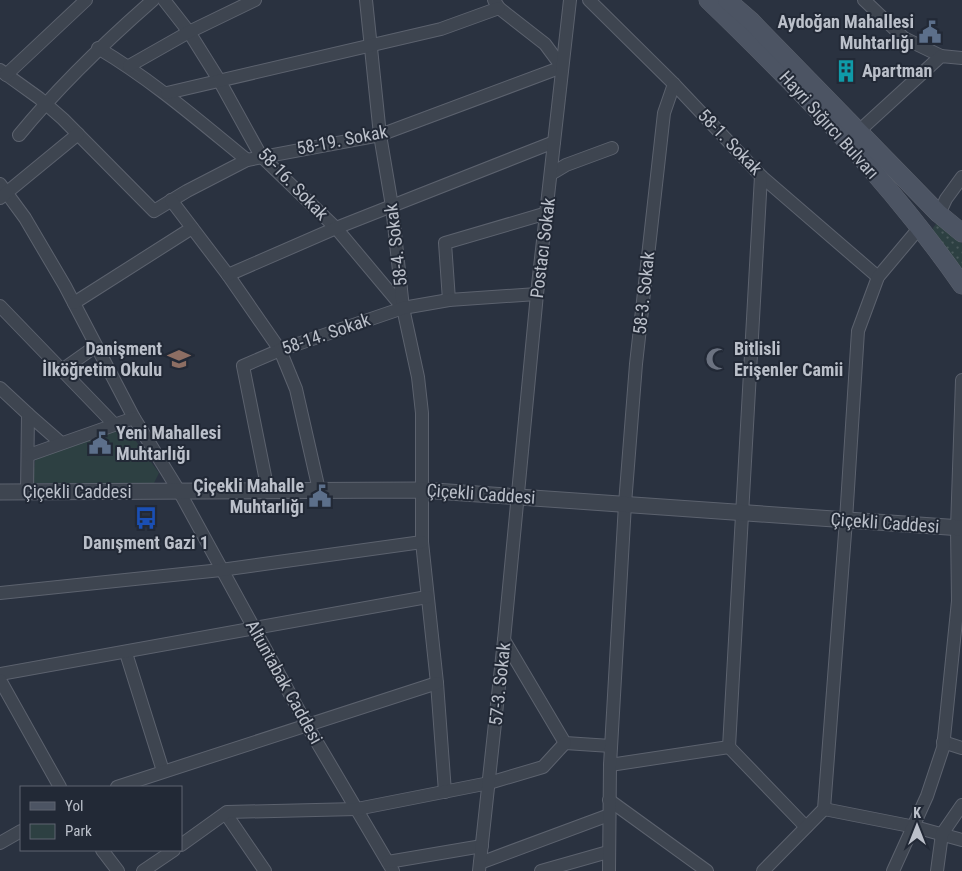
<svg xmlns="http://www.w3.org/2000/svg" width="962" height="871" viewBox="0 0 962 871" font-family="'Roboto Condensed',sans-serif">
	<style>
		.grass { fill: url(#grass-dots) }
		.park { fill: #2d4042 }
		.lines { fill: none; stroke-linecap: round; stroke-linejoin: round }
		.minor-casing { stroke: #5c626e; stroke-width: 14 }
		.tertiary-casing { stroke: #5c626e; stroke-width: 17 }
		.secondary-casing { stroke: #5c626e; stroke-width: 19 }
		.minor { stroke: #3e4550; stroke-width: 12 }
		.tertiary { stroke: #3e4550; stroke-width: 15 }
		.secondary { stroke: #4c5463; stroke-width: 18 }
		.labels { text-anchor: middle; stroke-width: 4; stroke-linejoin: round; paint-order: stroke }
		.poi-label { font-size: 18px; font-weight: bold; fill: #bbc0ca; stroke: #222936; text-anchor: end }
		.street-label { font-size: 18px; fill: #bbc0ca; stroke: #222936 }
	</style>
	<defs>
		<pattern id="grass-dots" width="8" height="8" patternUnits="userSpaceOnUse" patternTransform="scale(1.25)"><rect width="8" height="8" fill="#2d4042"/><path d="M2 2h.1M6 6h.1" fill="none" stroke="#4a5a5c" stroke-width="1.8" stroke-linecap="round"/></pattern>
	</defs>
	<rect width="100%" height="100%" fill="#2a3240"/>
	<path class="grass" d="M939,220L945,221L962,244V272L934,235L933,228Z"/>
	<path class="park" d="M125,426L159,473L154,483H32L36,455Z"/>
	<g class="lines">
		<defs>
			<g id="minor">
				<path d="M164,0L189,32L219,80L261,156L336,228L403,308"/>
				<path d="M366,0L380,135L392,206L403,308L418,377L422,413V542L437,683L445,792"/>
				<path d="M589,0L674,84L761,176L878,277"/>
				<path d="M864,0L904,38L941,56"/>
				<path d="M98,48C152,80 198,120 247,160"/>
				<path d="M129,66L189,32L255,0"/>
				<path d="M0,70L39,98L63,119L154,211L187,191L247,160L380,135L562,67L545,44L499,8L494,0"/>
				<path d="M6,75L86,0"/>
				<path d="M167,93L441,29L499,8"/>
				<path d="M859,131L941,56L962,58"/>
				<path d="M19,135C60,85 105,42 153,0"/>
				<path d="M551,174L566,165L612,148"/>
				<path d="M0,184L25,218L65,286L134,418L179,491L308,727L393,871"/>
				<path d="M0,198L78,134"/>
				<path d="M171,200L228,275L280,350L296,389L319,490"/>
				<path d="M939,214L946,199L962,177"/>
				<path d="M228,275L336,228L554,142"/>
				<path d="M449,300L445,243L547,213"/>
				<path d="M74,303L192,228"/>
				<path d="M0,306L113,423"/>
				<path d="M62,370L96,346"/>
				<path d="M0,388L28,414L27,493"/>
				<path d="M28,414L60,442"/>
				<path d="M29,455L134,418"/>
				<path d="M268,491L243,366L280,350L403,308L449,300L537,294"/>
				<path d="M0,593L221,570L422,542"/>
				<path d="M504,640L565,743L611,746"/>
				<path d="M126,653L163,771"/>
				<path d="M0,674L427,597"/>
				<path d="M0,680L60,787"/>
				<path d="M943,742L962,748"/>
				<path d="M729,747L761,176"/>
				<path d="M729,747L806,827"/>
				<path d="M610,765L729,747"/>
				<path d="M117,787L437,683"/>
				<path d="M609,800L707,871"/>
				<path d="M824,809L915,827L962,840"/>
				<path d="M226,814L265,871"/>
				<path d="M0,843L21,831"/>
				<path d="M181,845L227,812L357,809L489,783L543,767L565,743"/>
				<path d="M102,850L118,871"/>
				<path d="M388,862L482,846"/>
				<path d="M480,863L609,815"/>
				<path d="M143,871L174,850"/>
				<path d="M479,871L504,640L537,294L570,0"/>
				<path d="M541,871L608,852"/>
				<path d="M609,871L610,765L625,504L636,364L664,113L674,84"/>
				<path d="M763,871L824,809L846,520L858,331L878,277L920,227"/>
				<path d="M893,871L927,796L943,748L958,601L957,528L962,380"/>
				<path d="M937,871L942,834L962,805"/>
			</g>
			<path id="tertiary" d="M0,492L420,490L962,528"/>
			<g id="secondary">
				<path d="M708,0C799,88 889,180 962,285"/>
				<path d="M727,0L751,21L939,214L962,233"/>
			</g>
		</defs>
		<use href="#minor" class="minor-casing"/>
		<use href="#tertiary" class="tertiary-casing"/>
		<use href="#secondary" class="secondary-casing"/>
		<use href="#minor" class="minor"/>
		<use href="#tertiary" class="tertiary"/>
		<use href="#secondary" class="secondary"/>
	</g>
	<defs>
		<symbol id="civic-bare" viewBox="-9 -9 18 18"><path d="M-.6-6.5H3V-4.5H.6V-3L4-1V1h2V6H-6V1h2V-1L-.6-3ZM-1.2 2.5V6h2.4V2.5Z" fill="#5c6f8a" stroke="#222936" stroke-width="2.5" paint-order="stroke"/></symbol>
		<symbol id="building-bare" viewBox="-9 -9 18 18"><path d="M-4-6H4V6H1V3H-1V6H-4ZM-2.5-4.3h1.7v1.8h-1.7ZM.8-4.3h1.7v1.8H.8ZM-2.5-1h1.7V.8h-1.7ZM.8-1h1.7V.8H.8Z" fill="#0f9aa8" stroke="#222936" stroke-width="2.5" paint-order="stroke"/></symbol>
		<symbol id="school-bare" viewBox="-9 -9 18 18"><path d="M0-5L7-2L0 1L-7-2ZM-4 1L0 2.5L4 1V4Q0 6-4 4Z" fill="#8d6e63" stroke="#222936" stroke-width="2.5" paint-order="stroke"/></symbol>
		<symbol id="mosque-bare" viewBox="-9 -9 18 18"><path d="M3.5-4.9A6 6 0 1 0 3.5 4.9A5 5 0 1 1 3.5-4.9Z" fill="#6b7280" stroke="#222936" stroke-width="2.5" paint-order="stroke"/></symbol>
		<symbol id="bus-bare" viewBox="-9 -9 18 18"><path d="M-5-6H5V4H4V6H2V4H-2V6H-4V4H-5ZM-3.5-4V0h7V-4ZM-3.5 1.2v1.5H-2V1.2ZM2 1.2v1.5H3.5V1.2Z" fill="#1a4fb4" stroke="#222936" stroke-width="2.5" paint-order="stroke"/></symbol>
	</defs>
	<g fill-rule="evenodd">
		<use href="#civic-bare" x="914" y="16" width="32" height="32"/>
		<use href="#building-bare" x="830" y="55" width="32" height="32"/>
		<use href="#school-bare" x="163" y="343" width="32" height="32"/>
		<use href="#mosque-bare" x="701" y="343" width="32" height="32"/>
		<use href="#civic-bare" x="84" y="427" width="32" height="32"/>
		<use href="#civic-bare" x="304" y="480" width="32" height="32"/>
		<use href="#bus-bare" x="130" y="502" width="32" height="32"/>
	</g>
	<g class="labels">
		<g class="poi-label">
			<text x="914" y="28">Aydoğan Mahallesi<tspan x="914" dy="21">Muhtarlığı</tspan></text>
			<text x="862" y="77" text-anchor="start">Apartman</text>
			<text x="162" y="355">Danişment<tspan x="162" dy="21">İlköğretim Okulu</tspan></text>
			<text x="734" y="355" text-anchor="start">Bitlisli<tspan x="734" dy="21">Erişenler Camii</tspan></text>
			<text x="116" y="439" text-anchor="start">Yeni Mahallesi<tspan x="116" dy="21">Muhtarlığı</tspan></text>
			<text x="304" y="492">Çiçekli Mahalle<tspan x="304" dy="21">Muhtarlığı</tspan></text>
			<text x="146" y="549" text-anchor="middle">Danışment Gazi 1</text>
		</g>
		<g class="street-label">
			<text transform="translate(829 125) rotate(48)" y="6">Hayri Sığırcı Bulvarı</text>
			<text transform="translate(342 140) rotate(-11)" y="6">58-19. Sokak</text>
			<text transform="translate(730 142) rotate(46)" y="6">58-1. Sokak</text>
			<text transform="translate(293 184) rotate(46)" y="6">58-16. Sokak</text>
			<text transform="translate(396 245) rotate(-97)" y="6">58-4. Sokak</text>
			<text transform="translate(543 248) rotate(-83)" y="6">Postacı Sokak</text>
			<text transform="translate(644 293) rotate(-84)" y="6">58-3. Sokak</text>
			<text transform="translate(326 334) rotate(-19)" y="6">58-14. Sokak</text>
			<text x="77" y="498">Çiçekli Caddesi</text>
			<text transform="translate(481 494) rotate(4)" y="6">Çiçekli Caddesi</text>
			<text transform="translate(885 523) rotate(4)" y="6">Çiçekli Caddesi</text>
			<text transform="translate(284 682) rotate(61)" y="6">Altuntabak Caddesi</text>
			<text transform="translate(500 684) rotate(-84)" y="6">57-3. Sokak</text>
		</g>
	</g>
	<rect x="20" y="786" width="162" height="65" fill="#222936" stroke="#5f6571"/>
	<rect x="30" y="802" width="25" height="8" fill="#4c5463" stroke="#5f6571"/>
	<text x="65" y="811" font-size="15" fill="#bbc0ca">Yol</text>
	<rect x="30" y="824" width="25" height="15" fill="#2d4042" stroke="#5f6571"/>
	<text x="65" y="836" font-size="15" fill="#bbc0ca">Park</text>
	<g transform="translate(917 826)" stroke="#222936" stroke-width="4" paint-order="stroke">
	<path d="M0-4L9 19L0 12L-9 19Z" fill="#bbc0ca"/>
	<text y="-8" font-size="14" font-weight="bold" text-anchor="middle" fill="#bbc0ca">K</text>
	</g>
</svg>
